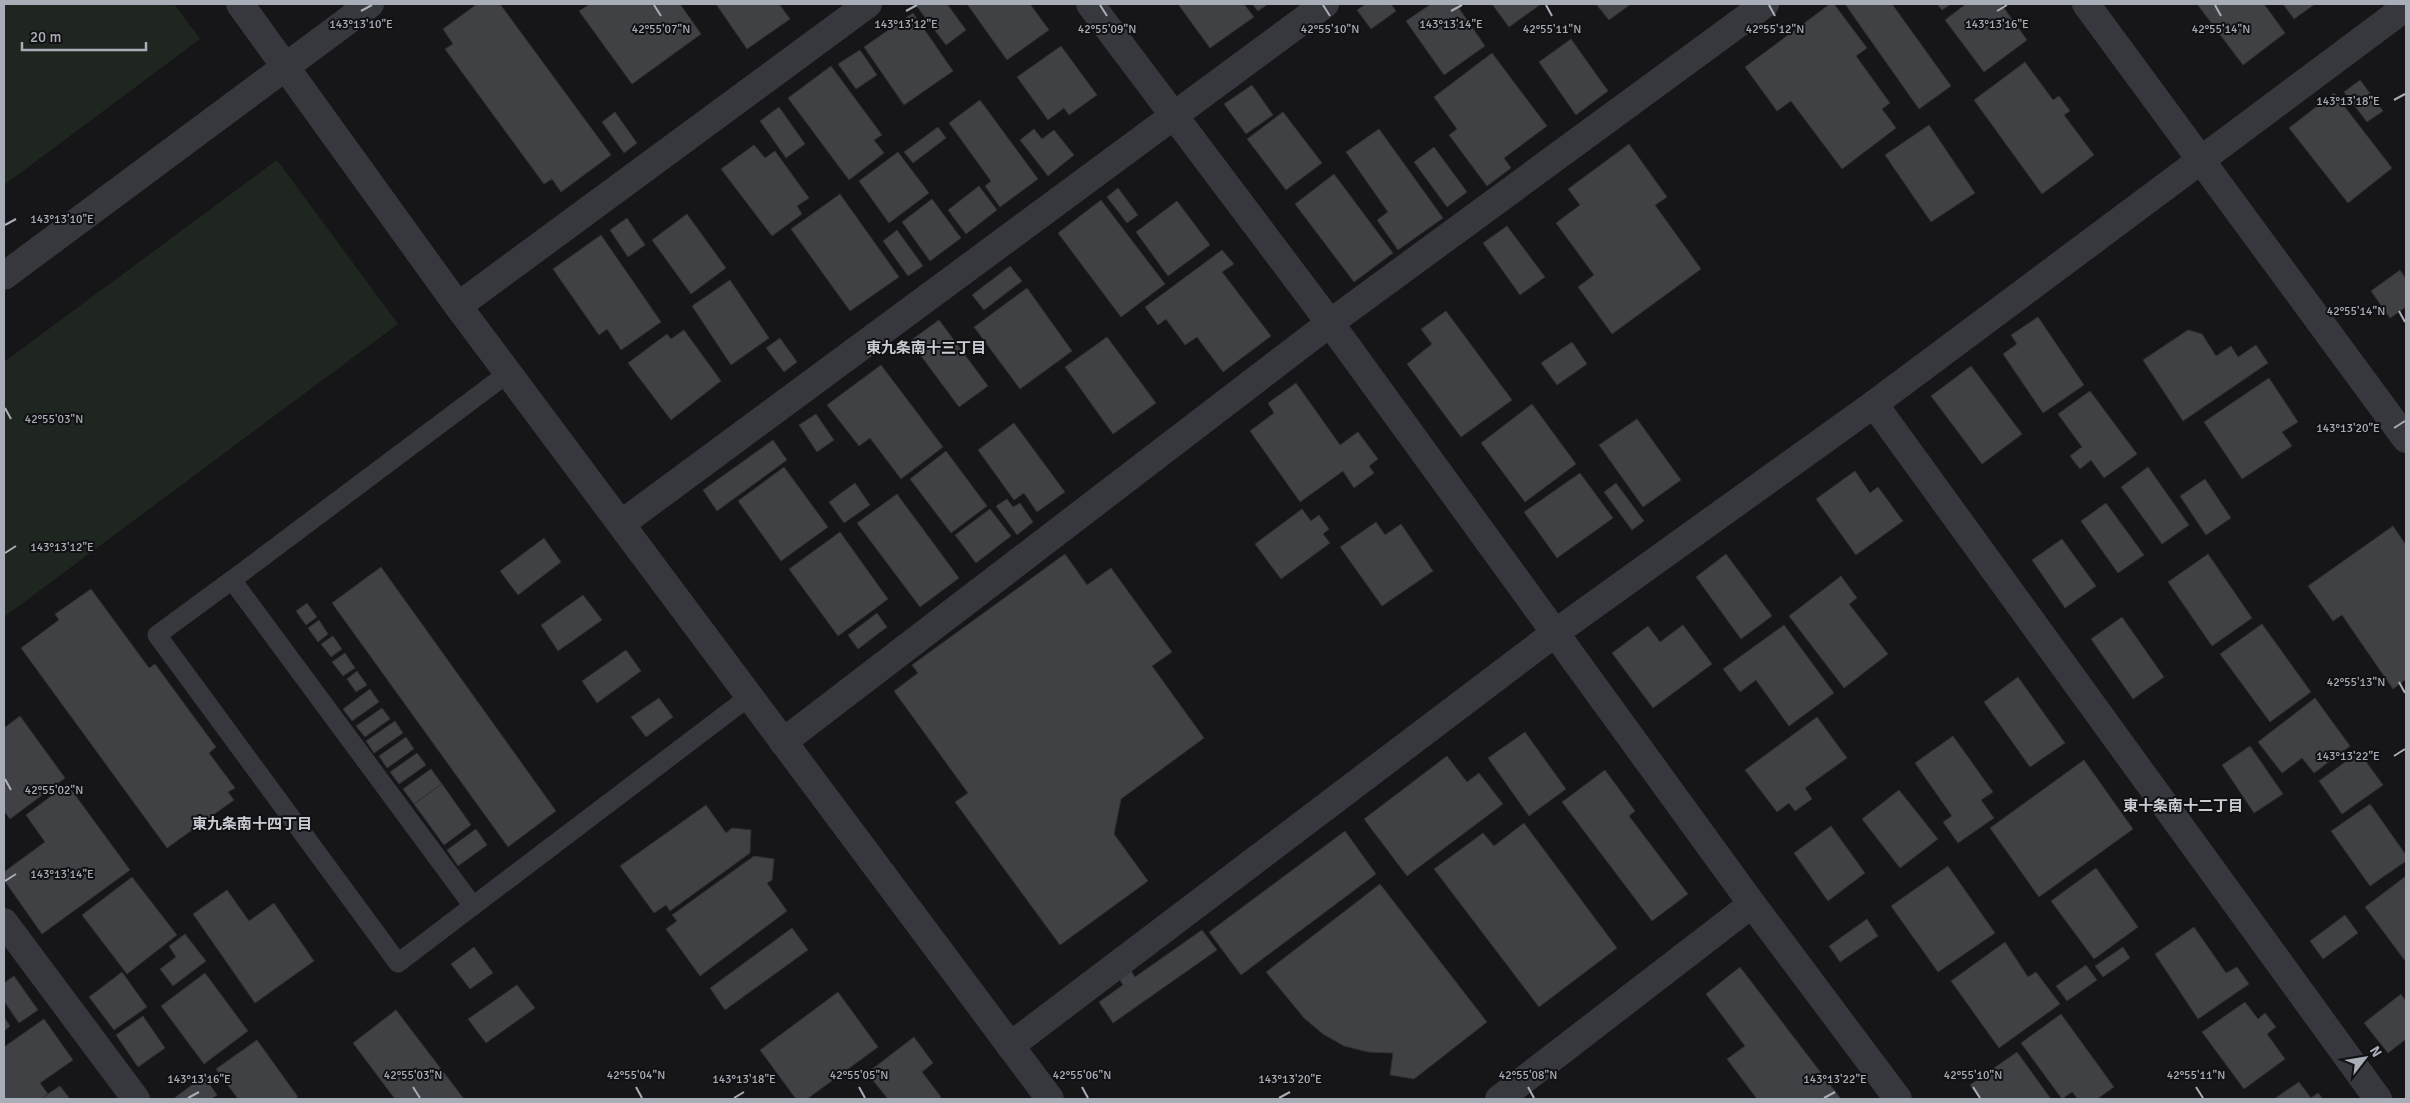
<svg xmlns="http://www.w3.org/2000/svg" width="2410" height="1103" viewBox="0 0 2410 1103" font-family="Signika,'Noto Sans JP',sans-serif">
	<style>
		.green { fill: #1e261f }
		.building { fill: #404145; stroke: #303034 }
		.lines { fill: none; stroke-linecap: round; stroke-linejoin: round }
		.service { stroke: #37383d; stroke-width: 19 }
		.minor { stroke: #37383d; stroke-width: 28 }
		.tertiary { stroke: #37383d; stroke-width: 28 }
		.ticks { fill: none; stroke: #a8adb8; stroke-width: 2 }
		.labels { text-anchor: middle; stroke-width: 4; stroke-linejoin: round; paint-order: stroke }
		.neighbourhood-label { font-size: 15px; font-weight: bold; fill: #c9ccd4; stroke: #111113 }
		.ticks-label { font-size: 12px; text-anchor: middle; fill: #a8adb8; stroke: #111113; stroke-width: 4; stroke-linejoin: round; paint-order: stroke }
	</style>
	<rect width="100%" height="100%" fill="#161618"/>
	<g class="green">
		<path d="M4,4H174L200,39L4,185Z"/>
		<path d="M277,160L398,324L4,617V362Z"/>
	</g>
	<g class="building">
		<path d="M477,4H500L611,155L561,192L552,179L544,184L445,49L453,44L443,29Z"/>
		<path d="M590,4H680L701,34L632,84L579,11Z"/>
		<path d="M716,4H779L790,19L747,49Z"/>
		<path d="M915,4H947L966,30L946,45Z"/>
		<path d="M967,4H1030L1049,30L1007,60Z"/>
		<path d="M1178,4H1244L1254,17L1210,48Z"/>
		<path d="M1252,4H1268L1258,11Z"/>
		<path d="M1366,4H1391L1396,11L1371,29L1357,10Z"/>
		<path d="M1431,4H1456L1485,46L1444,75L1406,21Z"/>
		<path d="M1492,4H1541L1509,27Z"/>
		<path d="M1596,4H1631L1609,20Z"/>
		<path d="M1830,4H1834L1867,48L1856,56L1890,103L1882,109L1896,128L1842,169L1791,101L1777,111L1745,67Z"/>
		<path d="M1845,4H1892L1951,86L1919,109Z"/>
		<path d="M1937,4H1951L1942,10Z"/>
		<path d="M1966,4H2001L2027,40L1984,72L1945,20Z"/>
		<path d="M2197,4H2264L2285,33L2243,65Z"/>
		<path d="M2283,4H2315L2294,19Z"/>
		<path d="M913,13L953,71L904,105L864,47Z"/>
		<path d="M1571,39L1608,91L1576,115L1539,62Z"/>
		<path d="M1061,46L1097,95L1069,115L1064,108L1048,120L1017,77Z"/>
		<path d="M860,50L877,75L856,89L838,64Z"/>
		<path d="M1492,53L1547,126L1504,158L1511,168L1487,186L1449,135L1457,129L1434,97Z"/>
		<path d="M2025,62L2053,100L2059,96L2070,111L2064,115L2094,155L2042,194L1974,100Z"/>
		<path d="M831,66L882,135L874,140L884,153L849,180L788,98Z"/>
		<path d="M2360,80L2383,111L2367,122L2344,92Z"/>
		<path d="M1252,85L1273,115L1246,134L1224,104Z"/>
		<path d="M2334,93L2392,168L2348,203L2289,128Z"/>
		<path d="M980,100L1038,179L1000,207L985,186L991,181L949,123Z"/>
		<path d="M779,107L805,144L786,158L760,121Z"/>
		<path d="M615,112L637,143L624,153L602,122Z"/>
		<path d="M1283,112L1322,163L1286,190L1247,139Z"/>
		<path d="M1929,125L1975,193L1931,222L1885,155Z"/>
		<path d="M938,127L946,138L913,163L904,152Z"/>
		<path d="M1034,129L1042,139L1054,130L1074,155L1048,176L1020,140Z"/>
		<path d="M1379,129L1443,218L1398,250L1377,220L1388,212L1346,152Z"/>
		<path d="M1629,144L1667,197L1655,205L1701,269L1612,334L1578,287L1594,275L1556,223L1580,205L1568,189Z"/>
		<path d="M754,145L765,158L775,151L809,198L797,206L802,214L772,236L721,169Z"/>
		<path d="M1434,147L1467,192L1447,207L1414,162Z"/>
		<path d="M898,152L929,193L889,223L859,181Z"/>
		<path d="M1334,174L1393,253L1354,282L1295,204Z"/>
		<path d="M979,186L997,210L966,234L948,210Z"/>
		<path d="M1118,188L1138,215L1127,223L1107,197Z"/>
		<path d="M840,194L899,277L850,311L791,229Z"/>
		<path d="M932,199L961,238L930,261L902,222Z"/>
		<path d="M1101,200L1165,284L1121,317L1058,233Z"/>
		<path d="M1177,201L1210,245L1168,276L1136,232Z"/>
		<path d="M687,214L726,268L691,294L652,240Z"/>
		<path d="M627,218L645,245L628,257L610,230Z"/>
		<path d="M1507,226L1545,277L1520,295L1483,243Z"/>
		<path d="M897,230L923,266L908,276L883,241Z"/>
		<path d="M601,235L661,322L621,350L607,329L599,335L553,269Z"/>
		<path d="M1222,250L1234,264L1222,272L1271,336L1223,372L1197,337L1185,345L1166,319L1158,325L1145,307Z"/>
		<path d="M1010,266L1022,281L984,310L972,295Z"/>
		<path d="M2400,270L2406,279V307L2390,318L2371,291Z"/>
		<path d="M730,280L769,338L731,365L692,306Z"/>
		<path d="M1027,288L1072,351L1020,389L974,327Z"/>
		<path d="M1446,311L1512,400L1461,437L1407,364L1432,344L1421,329Z"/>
		<path d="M2038,317L2084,385L2043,413L2003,354L2017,344L2011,335Z"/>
		<path d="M939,320L988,386L959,407L910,341Z"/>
		<path d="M684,330L721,381L671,420L628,363L667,334L671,339Z"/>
		<path d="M2188,330L2202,334L2216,356L2231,346L2238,357L2256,345L2268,363L2183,421L2143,360Z"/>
		<path d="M1107,337L1156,403L1113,434L1065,367Z"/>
		<path d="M780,338L797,362L784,372L766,348Z"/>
		<path d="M1572,342L1587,364L1557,385L1541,363Z"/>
		<path d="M881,365L943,447L901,479L870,438L859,446L827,405Z"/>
		<path d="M1971,366L2022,434L1982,464L1931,396Z"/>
		<path d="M2269,378L2298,422L2282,432L2292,446L2242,479L2204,422Z"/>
		<path d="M1296,383L1340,445L1358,432L1378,459L1369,466L1374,473L1354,488L1343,471L1300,502L1250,431L1274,413L1268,403Z"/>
		<path d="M2090,391L2137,454L2104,478L2091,460L2080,469L2070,456L2082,447L2058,414Z"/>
		<path d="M1532,404L1576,464L1525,502L1481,443Z"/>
		<path d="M816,414L834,440L817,452L799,425Z"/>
		<path d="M1637,419L1681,480L1643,507L1599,445Z"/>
		<path d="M1014,423L1065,492L1037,512L1024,493L1014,500L978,450Z"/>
		<path d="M773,440L787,460L717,511L703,490Z"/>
		<path d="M946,451L987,506L951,533L910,479Z"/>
		<path d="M784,467L828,527L781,561L738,501Z"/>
		<path d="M2148,467L2189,525L2162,544L2121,487Z"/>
		<path d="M1855,471L1870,493L1878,487L1903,521L1856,555L1816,499Z"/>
		<path d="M1580,473L1613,518L1557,558L1524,512Z"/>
		<path d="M2205,479L2231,518L2206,535L2180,496Z"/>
		<path d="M855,483L870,505L844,523L829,502Z"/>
		<path d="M1616,483L1644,521L1632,530L1604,492Z"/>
		<path d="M897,494L959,578L920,607L857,523Z"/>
		<path d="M1007,499L1013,507L1020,503L1033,522L1017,535L996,506Z"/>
		<path d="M2106,503L2144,555L2118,573L2081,521Z"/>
		<path d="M990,509L1011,536L976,563L955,535Z"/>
		<path d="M1302,509L1311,521L1319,515L1329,529L1323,534L1330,543L1281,579L1255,544Z"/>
		<path d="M1376,522L1385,535L1401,524L1433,571L1382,606L1340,547Z"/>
		<path d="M2393,526L2406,545V679L2393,689L2342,615L2333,621L2308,586Z"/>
		<path d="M840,532L888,599L838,636L789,569Z"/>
		<path d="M544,538L561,562L518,595L500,571Z"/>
		<path d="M2062,539L2096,586L2065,608L2032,560Z"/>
		<path d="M1065,554L1087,585L1111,568L1172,652L1152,666L1204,738L1121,799L1114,834L1148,881L1060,945L955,802L968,793L894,691L918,673L912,665Z"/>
		<path d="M1726,554L1772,616L1741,639L1696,577Z"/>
		<path d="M2208,554L2252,618L2212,646L2168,582Z"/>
		<path d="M381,567L556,811L508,847L332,603Z"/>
		<path d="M1841,576L1857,598L1849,604L1888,654L1844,688L1789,616Z"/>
		<path d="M91,589L149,668L155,664L216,747L209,753L235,788L228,792L234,800L167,848L21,648L59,620L55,614Z"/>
		<path d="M583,595L602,620L558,651L541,625Z"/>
		<path d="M307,603L317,617L306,625L296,611Z"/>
		<path d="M877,613L887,627L858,649L848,635Z"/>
		<path d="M2122,617L2164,677L2133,699L2091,639Z"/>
		<path d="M319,620L328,634L318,642L308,628Z"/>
		<path d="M2262,624L2311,692L2270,722L2220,654Z"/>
		<path d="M1683,625L1712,664L1653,708L1612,653L1648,626L1660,642Z"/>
		<path d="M1784,625L1834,693L1789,726L1756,680L1740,692L1723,669Z"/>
		<path d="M333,636L342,649L331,657L321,644Z"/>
		<path d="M626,650L641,671L597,703L582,681Z"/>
		<path d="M345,653L355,668L343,676L332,662Z"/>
		<path d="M357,671L367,685L356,692L347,679Z"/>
		<path d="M2018,677L2065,743L2030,767L1984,702Z"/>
		<path d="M370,689L379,702L352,721L343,709Z"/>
		<path d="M659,698L673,717L646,737L631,717Z"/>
		<path d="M2315,698L2350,746L2314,773L2302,758L2282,773L2258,742Z"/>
		<path d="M382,708L390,719L365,737L356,726Z"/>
		<path d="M20,716L65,778L10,819L4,811V728Z"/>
		<path d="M1817,717L1847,758L1805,788L1812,799L1795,811L1789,803L1777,812L1745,770Z"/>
		<path d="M395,721L403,733L374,753L366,741Z"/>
		<path d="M1525,732L1566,789L1529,816L1488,758Z"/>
		<path d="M1953,736L1993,792L1981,800L1994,818L1958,843L1943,822L1952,816L1915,763Z"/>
		<path d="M406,737L414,749L387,768L379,756Z"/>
		<path d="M2250,746L2283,794L2254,813L2222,765Z"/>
		<path d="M2359,752L2383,785L2342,814L2319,781Z"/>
		<path d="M417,753L426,765L399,784L390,772Z"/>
		<path d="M1447,756L1467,782L1479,773L1503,804L1407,876L1364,819Z"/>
		<path d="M2084,760L2133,829L2039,897L1990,828Z"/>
		<path d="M431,769L442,784L414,804L403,789Z"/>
		<path d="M1605,770L1635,811L1629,816L1688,894L1652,921L1562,802Z"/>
		<path d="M67,784L130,870L42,934L4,880V872L45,842L26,815Z"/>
		<path d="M442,784L471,825L444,845L414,804Z"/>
		<path d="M1899,790L1938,839L1900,868L1862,819Z"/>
		<path d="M2370,804L2406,855V861L2370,886L2331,831Z"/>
		<path d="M706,805L726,833L732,828L751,830L750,853L670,911L666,905L654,913L620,866Z"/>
		<path d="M1524,823L1617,948L1539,1007L1434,869L1483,833L1494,846Z"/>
		<path d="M1831,826L1865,873L1828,901L1794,853Z"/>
		<path d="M476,829L487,845L458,866L447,850Z"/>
		<path d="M1345,831L1376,874L1241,975L1209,932Z"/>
		<path d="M754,856L774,859L772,880L767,883L787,911L700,976L666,929L677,921L672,915Z"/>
		<path d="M1948,866L1995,933L1938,972L1891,906Z"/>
		<path d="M2096,868L2138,927L2094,959L2051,901Z"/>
		<path d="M2406,876V962L2365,907Z"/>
		<path d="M132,877L177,935L127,974L82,915Z"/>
		<path d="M1380,884L1487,1022L1414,1079L1390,1075L1393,1053L1368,1052L1344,1046L1323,1034L1304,1018L1266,972Z"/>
		<path d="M227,890L249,921L274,903L314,961L255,1003L193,914Z"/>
		<path d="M2345,915L2358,933L2323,959L2310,941Z"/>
		<path d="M1867,919L1878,936L1840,962L1829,946Z"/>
		<path d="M2194,927L2226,973L2237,967L2249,984L2198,1019L2155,954Z"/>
		<path d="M792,928L808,950L725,1010L710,988Z"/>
		<path d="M1202,930L1217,950L1113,1023L1099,1002L1123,985L1116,974L1128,966L1135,977Z"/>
		<path d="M185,934L206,961L173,986L160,969L176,957L169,946Z"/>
		<path d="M2005,942L2028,977L2036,972L2060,1004L1999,1048L1951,981Z"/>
		<path d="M474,947L493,973L470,989L451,964Z"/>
		<path d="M2123,947L2130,958L2103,977L2095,966Z"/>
		<path d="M2086,965L2097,980L2067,1001L2056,986Z"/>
		<path d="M1740,967L1841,1099H1757L1727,1059L1745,1046L1706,994Z"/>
		<path d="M122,972L147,1007L114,1030L89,997Z"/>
		<path d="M205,973L248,1031L204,1064L161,1006Z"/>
		<path d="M14,976L38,1010L19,1023L4,1001V983Z"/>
		<path d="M517,985L535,1008L486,1043L468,1019Z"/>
		<path d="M838,992L878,1047L807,1099H796L760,1050Z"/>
		<path d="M2401,994L2406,1001V1039L2388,1053L2364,1023Z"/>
		<path d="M2245,1002L2258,1019L2265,1013L2276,1027L2267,1034L2285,1059L2244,1089L2202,1032Z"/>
		<path d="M396,1010L464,1099H395L353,1043Z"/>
		<path d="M2061,1014L2114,1087L2097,1099H2078L2072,1092L2062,1099L2021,1043Z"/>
		<path d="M143,1016L165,1048L138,1067L116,1035Z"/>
		<path d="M4,1017L10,1026L4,1031Z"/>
		<path d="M44,1019L73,1060L40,1083L48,1094L41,1099H4V1047Z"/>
		<path d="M914,1037L933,1063L922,1072L941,1097L938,1099H888L867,1073Z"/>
		<path d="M257,1040L298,1097L295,1099H238L216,1069Z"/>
		<path d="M2017,1052L2051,1099H1980L1970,1085Z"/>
		<path d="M204,1076L217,1095L211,1099H173Z"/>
		<path d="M2299,1082L2311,1098L2318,1093L2323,1099H2274Z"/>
		<path d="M60,1086L70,1099H41L48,1094Z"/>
	</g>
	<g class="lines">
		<g class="service">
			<path d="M508,373L232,580L473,906L750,696"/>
			<path d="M232,580L157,635L398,963L473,906"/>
		</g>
		<g class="minor">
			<path d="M1090,4L1330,323L1752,904L1898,1099"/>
			<path d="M458,306L868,4"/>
			<path d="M1874,404L2378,1099"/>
			<path d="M621,524L1325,4"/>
			<path d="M783,742L1330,323L1765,4"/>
			<path d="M4,922L136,1099"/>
			<path d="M1010,1046L1555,633L1874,404L2406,7"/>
			<path d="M1499,1099L1752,904"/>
		</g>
		<g class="tertiary">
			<path d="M240,4L458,306L1050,1099"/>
			<path d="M2086,4L2406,439"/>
			<path d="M4,276L370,4"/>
		</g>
	</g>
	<path class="ticks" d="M654,5L661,16M1100,5L1107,16M1323,5L1330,16M1546,5L1552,16M1769,5L1775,16M2215,5L2221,16M361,11L372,5M906,11L917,5M1451,11L1462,5M1997,11L2007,5M2394,100L2405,94M5,225L16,219M2399,311L2405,322M5,408L11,419M2394,428L2405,421M5,553L16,546M2399,682L2405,693M2394,756L2405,749M5,779L11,790M5,881L16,874M413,1087L420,1098M636,1087L642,1098M859,1087L865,1098M1082,1087L1088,1098M1528,1087L1534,1098M1973,1087L1980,1098M2196,1087L2203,1098M188,1098L199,1092M734,1098L744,1092M1279,1098L1290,1092M1824,1098L1835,1092"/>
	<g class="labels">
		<g class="neighbourhood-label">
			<text x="926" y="353">東九条南十三丁目</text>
			<text x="2183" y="811">東十条南十二丁目</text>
			<text x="252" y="829">東九条南十四丁目</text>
		</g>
	</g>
	<g class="ticks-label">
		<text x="361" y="28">143°13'10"E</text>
		<text x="906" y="28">143°13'12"E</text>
		<text x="1451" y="28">143°13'14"E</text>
		<text x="1997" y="28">143°13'16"E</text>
		<text x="661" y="33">42°55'07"N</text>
		<text x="1107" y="33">42°55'09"N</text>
		<text x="1330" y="33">42°55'10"N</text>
		<text x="1552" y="33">42°55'11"N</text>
		<text x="1775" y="33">42°55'12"N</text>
		<text x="2221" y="33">42°55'14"N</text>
		<text x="2348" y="105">143°13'18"E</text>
		<text x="62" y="223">143°13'10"E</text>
		<text x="2356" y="315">42°55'14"N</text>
		<text x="54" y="423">42°55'03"N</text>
		<text x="2348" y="432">143°13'20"E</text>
		<text x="62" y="551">143°13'12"E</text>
		<text x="2356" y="686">42°55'13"N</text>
		<text x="2348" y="760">143°13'22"E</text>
		<text x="54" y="794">42°55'02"N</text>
		<text x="62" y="878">143°13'14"E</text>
		<text x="413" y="1079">42°55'03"N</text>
		<text x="636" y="1079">42°55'04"N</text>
		<text x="859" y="1079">42°55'05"N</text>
		<text x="1082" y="1079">42°55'06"N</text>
		<text x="1528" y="1079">42°55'08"N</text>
		<text x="1973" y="1079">42°55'10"N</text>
		<text x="2196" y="1079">42°55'11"N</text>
		<text x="199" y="1083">143°13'16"E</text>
		<text x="744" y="1083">143°13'18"E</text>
		<text x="1290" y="1083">143°13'20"E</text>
		<text x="1835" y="1083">143°13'22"E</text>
	</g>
	<rect width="2410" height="1103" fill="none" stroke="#a8adb8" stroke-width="10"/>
	<g transform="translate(2365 1058) rotate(59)" stroke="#111113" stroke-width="4" paint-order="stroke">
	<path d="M0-4L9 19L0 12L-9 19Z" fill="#a8adb8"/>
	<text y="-8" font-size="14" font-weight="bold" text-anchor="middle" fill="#a8adb8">N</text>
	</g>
	<path d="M22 42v8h124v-8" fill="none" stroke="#a8adb8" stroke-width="2.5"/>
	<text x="30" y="42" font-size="15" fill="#a8adb8" stroke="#111113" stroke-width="4" paint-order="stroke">20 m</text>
</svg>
